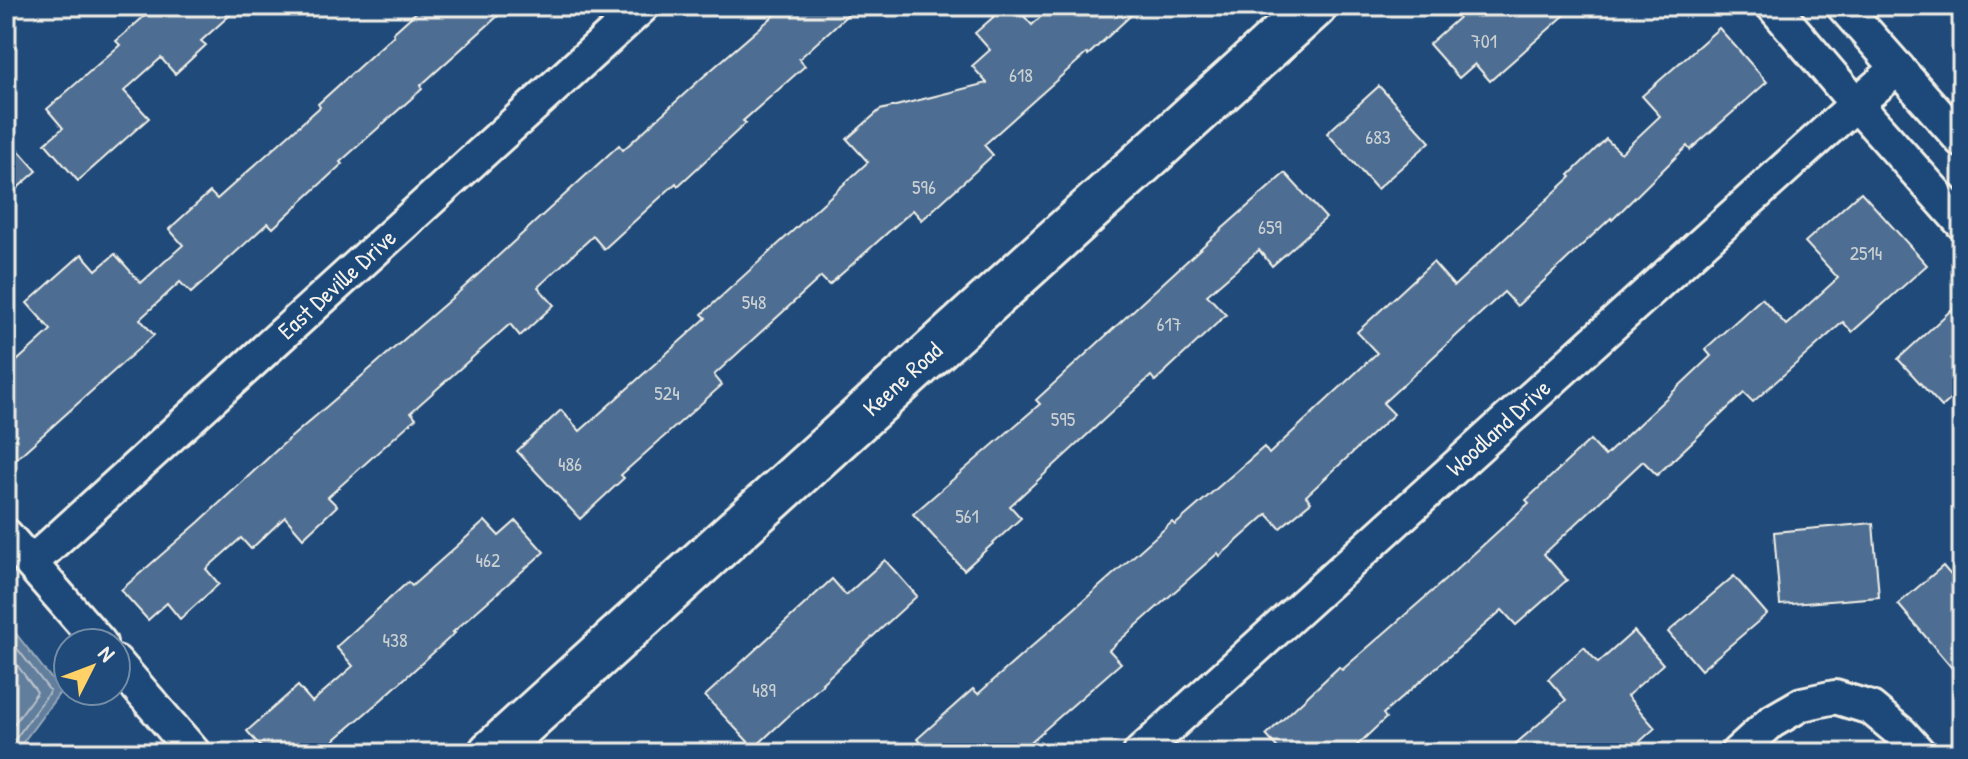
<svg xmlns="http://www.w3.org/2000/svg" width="1968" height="759" viewBox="0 0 1968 759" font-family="'Patrick Hand',sans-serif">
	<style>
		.water { fill: #627e9d; stroke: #9cacbb; stroke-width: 2 }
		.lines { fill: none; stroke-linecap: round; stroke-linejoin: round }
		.shore { stroke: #bac3ca; stroke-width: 2 }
		.building { fill: #4d6e92; stroke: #f4f1e8; stroke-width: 2 }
		.minor-casing { stroke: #f4f1e8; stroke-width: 38 }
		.secondary-casing { stroke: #f4f1e8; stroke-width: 50 }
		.minor { stroke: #1f4a7a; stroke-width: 32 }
		.secondary { stroke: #1f4a7a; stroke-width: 44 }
		.labels { text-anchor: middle; stroke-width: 6; stroke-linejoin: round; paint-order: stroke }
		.number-label { font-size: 20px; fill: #cad0d2 }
		.street-label { font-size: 24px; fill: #f4f1e8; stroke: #1f4a7a }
	</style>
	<rect width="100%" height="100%" fill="#1f4a7a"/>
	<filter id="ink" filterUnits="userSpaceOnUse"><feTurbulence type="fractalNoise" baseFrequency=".0125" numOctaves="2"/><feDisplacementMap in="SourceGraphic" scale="16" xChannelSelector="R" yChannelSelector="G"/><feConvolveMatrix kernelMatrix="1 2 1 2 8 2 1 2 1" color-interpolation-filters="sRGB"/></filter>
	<g filter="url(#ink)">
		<path class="water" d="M6,621L61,691L15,753H6Z"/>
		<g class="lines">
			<g class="shore">
				<path d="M6,634L50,691L11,745L9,753"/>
				<path d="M6,650L37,692L6,735"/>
			</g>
		</g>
		<g class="building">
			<path d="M156,6H240L201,41L206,45L175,74L161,58L124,91L149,118L78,181L45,143L63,128L47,109L120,45L116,41Z"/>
			<path d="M423,6H509L420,86L422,89L340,162L342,164L273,228L268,223L191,293L180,282L140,319L154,335L6,468V371L51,330L27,303L82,254L96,270L115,254L141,283L183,245L169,229L210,192L217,199L320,107L318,104L394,35L393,33Z"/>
			<path d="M785,6H857L799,59L805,66L743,121L746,123L678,186L676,183L604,249L593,236L538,287L554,305L520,336L510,324L411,412L416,418L328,497L337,506L303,538L285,517L251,549L241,538L206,569L219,584L180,619L167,603L148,620L121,590L199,522L281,446L460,291L619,145L623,150L703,77Z"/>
			<path d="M1006,6H1015L1032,25L1052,6H1141L1088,55L1087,53L984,145L993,155L922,220L913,210L829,285L821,277L714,375L722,385L621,475L624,478L580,519L517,451L561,410L580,431L706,318L702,314L868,162L847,139L880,110L987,83L972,66L990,50L975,33Z"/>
			<path d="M1472,6H1575L1490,81L1475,64L1459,78L1429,44Z"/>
			<path d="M1719,28L1767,82L1690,150L1687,146L1612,220L1611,218L1517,306L1504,292L1383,403L1394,414L1306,496L1311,502L1280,528L1267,514L1220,556L1218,553L1109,650L1121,663L1018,753H929L917,739L973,689L978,694L1172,522L1175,525L1264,447L1269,454L1377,353L1357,332L1433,262L1454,286L1571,177L1569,175L1606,139L1621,153L1660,116L1642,96Z"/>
			<path d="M1379,86L1430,142L1377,189L1327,133Z"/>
			<path d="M6,136L37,171L6,198Z"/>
			<path d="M1285,173L1326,218L1272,266L1259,250L1207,295L1226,315L1155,381L1151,376L1010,506L1021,518L964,570L913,514L1040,404L1036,400L1214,236Z"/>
			<path d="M1861,192L1927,265L1852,332L1843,322L1753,402L1744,393L1657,475L1643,461L1544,554L1567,580L1516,625L1502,610L1383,714L1386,718L1349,753H1282L1266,735L1339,667L1342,670L1445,580L1529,503L1526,500L1590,440L1605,456L1711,356L1705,349L1762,298L1786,325L1838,278L1805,242Z"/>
			<path d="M1962,300V389L1942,407L1898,359Z"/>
			<path d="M485,521L499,536L516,521L544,552L453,632L455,633L382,699L319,753H266L247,731L298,686L312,702L353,666L336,647L408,582L412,586Z"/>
			<path d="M1873,523L1879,597L1780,605L1774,532Z"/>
			<path d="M885,560L917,596L822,683L823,684L754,748L705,696L832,579L846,595Z"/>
			<path d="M1943,566L1962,588V680L1898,604Z"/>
			<path d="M1734,576L1767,614L1701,670L1668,632Z"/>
			<path d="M1634,631L1663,664L1627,696L1655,728L1627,753H1505L1566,700L1548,679L1584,647L1598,663Z"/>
		</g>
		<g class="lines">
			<defs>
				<g id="minor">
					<path d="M1773,6L1856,104L1962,223"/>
					<path d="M1843,6L1962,141"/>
					<path d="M6,535L100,643"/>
					<path id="s1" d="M31,563L643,6"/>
					<path d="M116,662L194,753"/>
					<path id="s2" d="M1140,753L1856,104L1898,68"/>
					<path d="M1737,753L1771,722L1802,704L1835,697L1871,708L1901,733L1919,753"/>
				</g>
				<g id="secondary">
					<path id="s3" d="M491,753L1314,6"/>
				</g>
			</defs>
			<use href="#minor" class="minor-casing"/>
			<use href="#secondary" class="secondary-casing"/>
			<use href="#minor" class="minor"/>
			<use href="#secondary" class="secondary"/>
		</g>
	</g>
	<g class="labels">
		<g class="number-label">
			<text x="1484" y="48">701</text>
			<text x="1021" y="82">618</text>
			<text x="1378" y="144">683</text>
			<text x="924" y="194">596</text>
			<text x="1270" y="234">659</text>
			<text x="1866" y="260">2514</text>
			<text x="754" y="309">548</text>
			<text x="1169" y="331">617</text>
			<text x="667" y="400">524</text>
			<text x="1063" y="426">595</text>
			<text x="570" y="471">486</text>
			<text x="967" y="523">561</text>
			<text x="488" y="567">462</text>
			<text x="395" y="647">438</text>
			<text x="764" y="697">489</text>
		</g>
		<g class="street-label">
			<text dy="8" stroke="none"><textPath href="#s1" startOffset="414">East Deville Drive</textPath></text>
			<text dy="8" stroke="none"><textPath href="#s3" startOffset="556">Keene Road</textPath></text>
			<text dy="8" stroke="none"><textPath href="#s2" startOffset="484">Woodland Drive</textPath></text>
		</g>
	</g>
	<rect width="1968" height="759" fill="none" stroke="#1f4a7a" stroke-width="32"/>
	<rect x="16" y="16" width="1936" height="727" fill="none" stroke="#f4f1e8" stroke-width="3" filter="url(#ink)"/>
	<g transform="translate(92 667) rotate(48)"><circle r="38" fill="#1f4a7a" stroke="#748da6" stroke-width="2"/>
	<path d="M0-6L14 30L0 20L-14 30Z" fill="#ffd166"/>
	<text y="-12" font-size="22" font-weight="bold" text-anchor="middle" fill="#f4f1e8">N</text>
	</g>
</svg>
